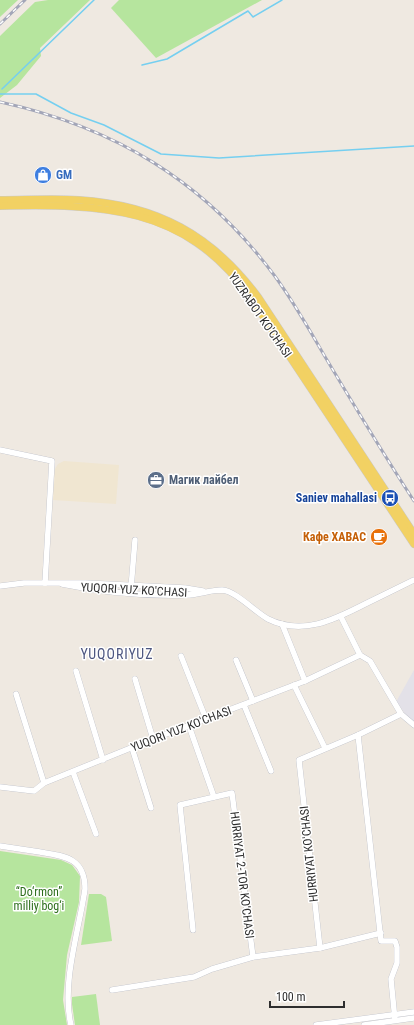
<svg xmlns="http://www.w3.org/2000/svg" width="414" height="1025" viewBox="0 0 414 1025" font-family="'Roboto Condensed',sans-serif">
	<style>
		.industrial { fill: #e3e1e8 }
		.education { fill: #f0e6d1 }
		.green { fill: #b6e59e }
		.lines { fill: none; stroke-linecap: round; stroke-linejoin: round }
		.stream { stroke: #75cff0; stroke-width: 1.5 }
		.minor-casing { stroke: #b4b7c1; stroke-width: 6 }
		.major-casing { stroke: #c9c9c9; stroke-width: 8 }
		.minor { stroke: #fff; stroke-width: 5.5 }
		.major { stroke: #f2d163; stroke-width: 7 }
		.rail-casing { stroke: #a3a6b8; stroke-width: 3 }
		.rail { stroke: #fff; stroke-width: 1.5; stroke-dasharray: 4.5; stroke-linecap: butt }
		.labels { text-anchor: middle; stroke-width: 3; stroke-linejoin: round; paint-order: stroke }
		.shop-label { font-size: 12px; font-weight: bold; fill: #366cbe; stroke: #fff; text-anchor: start }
		.street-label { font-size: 12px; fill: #2e2e2e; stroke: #fff }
		.service-label { font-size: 12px; font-weight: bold; fill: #4e5e75; stroke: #fff; text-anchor: start }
		.transit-label { font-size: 12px; font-weight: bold; fill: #164399; stroke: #fff; text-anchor: end }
		.food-label { font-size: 12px; font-weight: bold; fill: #c56008; stroke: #fff; text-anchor: end }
		.park-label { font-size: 12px; fill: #2c6e1b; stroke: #fff }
		.quarter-label { font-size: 14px; letter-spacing: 1px; fill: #4d5680; stroke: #fff }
	</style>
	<rect width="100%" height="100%" fill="#efe9e1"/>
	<path class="industrial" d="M414,670V722L410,720L396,702Z"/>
	<path class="education" d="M64,461L119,465L116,504L53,500L55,469L58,464Z"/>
	<g class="green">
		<path d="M0,0H18L0,17Z"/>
		<path d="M48,0H90L40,48L41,56L17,85L0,98V36L35,2Z"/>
		<path d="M119,0H262L156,58L111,8Z"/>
		<path d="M0,851L61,860L72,865L80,876L79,902L67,955L63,1000L67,1025H0Z"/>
		<path d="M89,894H101L106,897L112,941L81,945Z"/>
		<path d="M96,994L100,1025H75L72,1004V997Z"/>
	</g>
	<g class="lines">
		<g class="stream">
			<path d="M142,65L167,59L248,11L253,17L282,0"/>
			<path d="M2,89L94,0"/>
			<path d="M0,94H36L71,113L104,125L161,154L219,158L414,146"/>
		</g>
		<defs>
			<g id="minor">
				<path d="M0,450L52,461L45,583"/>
				<path d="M62,584C100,592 147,596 186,595C198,595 210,590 222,590C236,591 255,612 268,619C302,636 334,620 365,604C381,596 398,588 414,580"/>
				<path d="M0,586L24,583H85L185,588L203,591"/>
				<path d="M131,588L135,540"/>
				<path d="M341,617L360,655L370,661L401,714L414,725"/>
				<path d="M282,624L305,681"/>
				<path d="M181,656L206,719"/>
				<path d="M236,660L253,701"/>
				<path d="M76,671L103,760"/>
				<path d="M135,679L153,739"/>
				<path d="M294,685L325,748"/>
				<path d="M16,694L44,783"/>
				<path d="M244,705L271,771"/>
				<path d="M189,726L214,797"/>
				<path d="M358,735L381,941H395L397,947V963L391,979L395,1020"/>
				<path d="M132,748L151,808"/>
				<path d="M73,772L96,834"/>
				<path d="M0,787L34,791L44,783L153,739L305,681L360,655"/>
				<path d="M0,846C13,848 27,850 40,852C65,856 85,858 85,889C79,931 61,984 71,1025"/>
				<path d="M193,930L180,805L232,793L253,957"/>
				<path d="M320,948L299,760L358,735L401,714"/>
				<path d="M112,990L194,977L212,969L253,957L320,948L381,933"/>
				<path d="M316,1025L414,1012"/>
				<path d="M364,1025L414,1018"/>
			</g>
			<g id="major">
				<path d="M0,200C26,200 53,198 79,200C157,205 212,235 258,297L414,534"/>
				<path d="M0,206C101,204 184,205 249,295L414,544"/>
			</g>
		</defs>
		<use href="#minor" class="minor-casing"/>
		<use href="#major" class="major-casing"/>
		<use href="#minor" class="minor"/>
		<use href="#major" class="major"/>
		<defs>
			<g id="rail">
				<path d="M0,24L25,0"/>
				<path d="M0,102C114,127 204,181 274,275C294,302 310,331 327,360C355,407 384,455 414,501"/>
			</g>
		</defs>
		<use href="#rail" class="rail-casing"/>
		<use href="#rail" class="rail"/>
	</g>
	<defs>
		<symbol id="shop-disc" viewBox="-11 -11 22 22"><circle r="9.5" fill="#3f7fe0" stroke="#fff"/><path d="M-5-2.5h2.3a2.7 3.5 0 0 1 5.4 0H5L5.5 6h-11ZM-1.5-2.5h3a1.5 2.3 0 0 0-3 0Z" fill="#fff"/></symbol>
		<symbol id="office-disc" viewBox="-11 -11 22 22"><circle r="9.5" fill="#5c6f8a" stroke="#fff"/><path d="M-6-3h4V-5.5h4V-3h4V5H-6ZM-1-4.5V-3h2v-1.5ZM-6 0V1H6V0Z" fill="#fff"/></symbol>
		<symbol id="bus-disc" viewBox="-11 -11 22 22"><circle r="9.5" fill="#1a4fb4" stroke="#fff"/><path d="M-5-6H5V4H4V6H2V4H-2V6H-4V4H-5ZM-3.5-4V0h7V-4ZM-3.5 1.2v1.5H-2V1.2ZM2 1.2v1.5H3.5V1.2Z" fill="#fff"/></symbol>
		<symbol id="cafe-disc" viewBox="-11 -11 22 22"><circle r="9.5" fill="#e8710a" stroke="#fff"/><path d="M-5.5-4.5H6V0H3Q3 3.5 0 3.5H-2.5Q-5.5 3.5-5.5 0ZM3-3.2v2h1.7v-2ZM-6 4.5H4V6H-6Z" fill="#fff"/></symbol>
	</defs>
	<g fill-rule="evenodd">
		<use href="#shop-disc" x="33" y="165" width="20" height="20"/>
		<use href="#office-disc" x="146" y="470" width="20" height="20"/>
		<use href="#bus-disc" x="380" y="488" width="20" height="20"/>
		<use href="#cafe-disc" x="369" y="527" width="20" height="20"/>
	</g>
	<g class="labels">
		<g class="shop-label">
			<text x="56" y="179">GM</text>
		</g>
		<g class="street-label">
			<text transform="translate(260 315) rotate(55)" y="4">YUZRABOT KO'CHASI</text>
			<text transform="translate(134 590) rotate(3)" y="4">YUQORI YUZ KO'CHASI</text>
			<text transform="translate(181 729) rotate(-21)" y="4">YUQORI YUZ KO'CHASI</text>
			<text transform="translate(309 854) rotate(-96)" y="4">HURRIYAT KO'CHASI</text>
			<text transform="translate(242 875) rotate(83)" y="4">HURRIYAT 2-TOR KO'CHASI</text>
		</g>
		<g class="service-label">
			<text x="169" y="484">Магик лайбел</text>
		</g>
		<g class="transit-label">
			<text x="377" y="502">Saniev mahallasi</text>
		</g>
		<g class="food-label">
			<text x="366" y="541">Кафе ХАВАС</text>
		</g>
		<g class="park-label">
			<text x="39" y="896">“Do‘rmon”<tspan x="39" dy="14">milliy bog‘i</tspan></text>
		</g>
		<g class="quarter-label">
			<text x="117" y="659">YUQORIYUZ</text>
		</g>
	</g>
	<path d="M270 1001v6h74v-6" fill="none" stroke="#2e2e2e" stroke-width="2"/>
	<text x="276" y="1001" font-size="12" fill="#2e2e2e" stroke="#ffffff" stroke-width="3" paint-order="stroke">100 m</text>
</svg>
